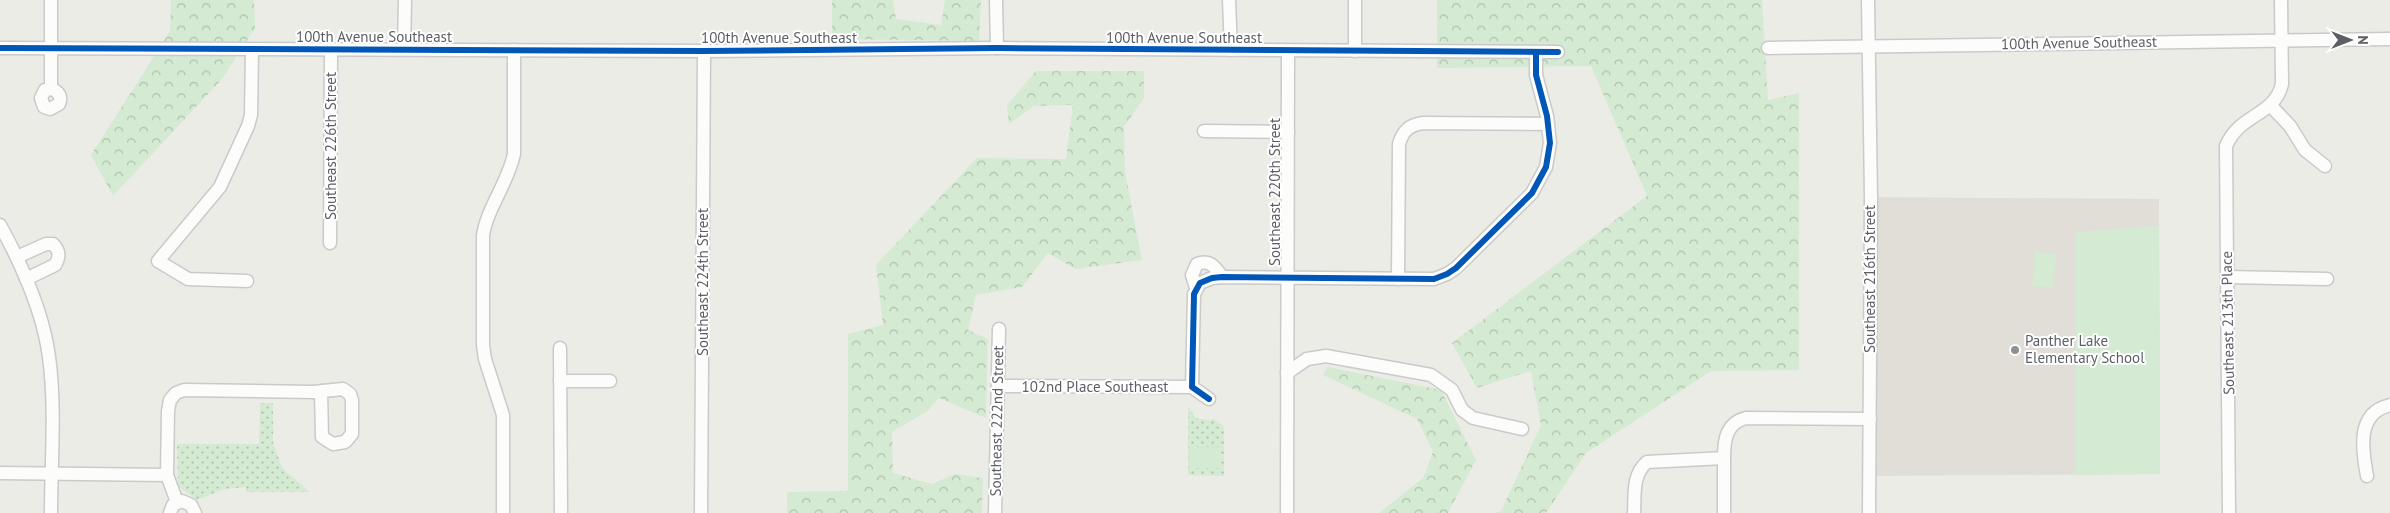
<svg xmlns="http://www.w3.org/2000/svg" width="2390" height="513" viewBox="0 0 2390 513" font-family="'PT Sans',sans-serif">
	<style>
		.education { fill: #e0ded6 }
		.grass { fill: url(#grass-dots) }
		.forest { fill: url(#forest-crowns) }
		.garden { fill: #d4ead2 }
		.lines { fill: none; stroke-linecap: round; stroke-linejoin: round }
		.minor-casing { stroke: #c9cac9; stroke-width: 15 }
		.minor { stroke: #fcfcfb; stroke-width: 12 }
		.cycleway-casing { stroke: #fff; stroke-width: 9 }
		.cycleway { stroke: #0057b8; stroke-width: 6 }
		.poi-dot { fill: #8e9192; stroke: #fff; stroke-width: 2 }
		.labels { text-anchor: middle; stroke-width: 4; stroke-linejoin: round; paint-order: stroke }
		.street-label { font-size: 15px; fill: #5c6065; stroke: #fff }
		.poi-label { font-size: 15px; fill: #5c6065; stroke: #fff; text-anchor: start }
	</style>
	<defs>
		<pattern id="grass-dots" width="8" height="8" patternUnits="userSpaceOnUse" patternTransform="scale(1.25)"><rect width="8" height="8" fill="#d4ead2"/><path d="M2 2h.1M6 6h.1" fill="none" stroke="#afc1ae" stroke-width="1.8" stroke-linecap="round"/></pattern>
		<pattern id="forest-crowns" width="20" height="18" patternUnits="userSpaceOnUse" patternTransform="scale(1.25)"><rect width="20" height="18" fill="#d4ead2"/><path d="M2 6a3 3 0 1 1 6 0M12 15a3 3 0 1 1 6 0" fill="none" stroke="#afc1ae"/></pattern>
	</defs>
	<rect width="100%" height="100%" fill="#ecece7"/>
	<path class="education" d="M1871,197L2159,199L2160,474L1870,476Z"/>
	<g class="grass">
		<path d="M260,403H273V442L282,468L310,492H246V487L225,489L197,500L178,486L177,444H259Z"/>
		<path d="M1188,407L1196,418L1207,420L1214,419L1224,426V476L1188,475Z"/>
	</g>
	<g class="forest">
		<path d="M171,0H254L255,28L222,79L113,196L91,155L170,31Z"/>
		<path d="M832,0H893L896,19L941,25L945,0H981L979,41L832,39Z"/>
		<path d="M1437,0H1762L1768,100L1799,93V370L1711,371L1586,453L1546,513H1497L1501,511L1541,425L1531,371L1477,388L1452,343L1647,196L1591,66L1437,68Z"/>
		<path d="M1036,71H1144V98L1124,127L1125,172L1142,260L1075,269L1048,253L1022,287L976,295L968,330L988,339L986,418L939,398L926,412L892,432L893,473L932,484L955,474L983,478L982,513H787V492L848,491V334L883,325L876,265L977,158L1066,159L1073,105L1034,106L1009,124L1007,105Z"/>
		<path d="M1328,367L1441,390L1476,460L1448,513H1379L1423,478L1433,452L1417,419L1323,375Z"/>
	</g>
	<g class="garden">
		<path d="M2159,226L2160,474L2076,475V232Z"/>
		<path d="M2035,252L2056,254L2053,288L2032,286Z"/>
		<rect x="1189" y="447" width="32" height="21"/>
	</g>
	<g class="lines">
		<defs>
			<g id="minor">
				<path d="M51,0V89C59,91 62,97 59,104L50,109L44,107L41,98L45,90L51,89"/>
				<path d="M996,0L997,48"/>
				<path d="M1229,0L1231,50"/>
				<path d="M1868,0L1871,197L1869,513"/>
				<path d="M0,48L704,51L997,48L1558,52"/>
				<path d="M1768,48L2390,39"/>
				<path d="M404,49L405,0"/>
				<path d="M1355,51V0"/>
				<path d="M2271,106L2290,126L2305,150L2325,166"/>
				<path d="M1204,131L1288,132"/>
				<path d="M0,225C22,265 43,311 49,357C56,408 51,462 51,513"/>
				<path d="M330,243L331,50"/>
				<path d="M17,257L46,244H53C60,251 60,257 55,265L26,279"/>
				<path d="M2228,277L2327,279"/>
				<path d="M1398,279L1399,144C1403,130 1410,125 1423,123L1548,124"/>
				<path d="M247,281L188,279L158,261L220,187L248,126L251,115L252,50"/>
				<path d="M1196,288L1192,275L1197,264C1210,259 1215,267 1222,277"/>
				<path d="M560,348L561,513"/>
				<path d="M1287,373L1307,359L1326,356L1431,375L1452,390L1462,410L1473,418L1522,429"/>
				<path d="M560,381H610"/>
				<path d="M998,386L1192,387"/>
				<path d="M1209,399L1192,387L1194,294L1200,283L1212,278L1222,277L1434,279L1447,274L1456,268L1532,193L1546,167L1550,143L1547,116L1536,75V52"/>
				<path d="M1724,458V513"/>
				<path d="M0,473L167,475"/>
				<path d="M2367,476C2362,449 2356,413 2390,405"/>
				<path d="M177,502L167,475L168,411L170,400L176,393L184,390L313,392L343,389L350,394L352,400V434L345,442L333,444L322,437L321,391"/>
				<path d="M170,513L173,505L182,501L191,505L195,513"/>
				<path d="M503,513V415L485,359L483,345V236C486,210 508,183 514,154V50"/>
				<path d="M701,513L704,51"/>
				<path d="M995,513L999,329"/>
				<path d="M1287,513L1288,51"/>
				<path d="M1634,513C1635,494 1632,475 1647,462L1724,458C1724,440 1726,423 1746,418L1870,419"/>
				<path d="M2229,513L2226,146C2240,113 2274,117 2282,84L2281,0"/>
			</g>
		</defs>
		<use href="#minor" class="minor-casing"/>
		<use href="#minor" class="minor"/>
		<defs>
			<g id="cycleway">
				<path d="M0,48L704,51L997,48L1558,52"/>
				<path d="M1209,399L1192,387L1194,294L1200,283L1212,278L1222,277L1434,279L1447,274L1456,268L1532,193L1546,167L1550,143L1547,116L1536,75V52"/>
			</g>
		</defs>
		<use href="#cycleway" class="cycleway-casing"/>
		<use href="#cycleway" class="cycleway"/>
	</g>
	<circle class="poi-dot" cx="2015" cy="350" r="5"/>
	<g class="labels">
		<g class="street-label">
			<text x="374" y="42">100th Avenue Southeast</text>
			<text x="779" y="43">100th Avenue Southeast</text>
			<text x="1184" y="43">100th Avenue Southeast</text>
			<text transform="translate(2079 43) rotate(-1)" y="5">100th Avenue Southeast</text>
			<text transform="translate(331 146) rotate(-90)" y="5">Southeast 226th Street</text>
			<text transform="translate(1275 192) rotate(-90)" y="5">Southeast 220th Street</text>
			<text transform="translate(1870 279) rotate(-90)" y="5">Southeast 216th Street</text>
			<text transform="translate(703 282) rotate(-90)" y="5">Southeast 224th Street</text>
			<text transform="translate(2228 323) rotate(-91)" y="5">Southeast 213th Place</text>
			<text x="1095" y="392">102nd Place Southeast</text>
			<text transform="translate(997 421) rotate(-89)" y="5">Southeast 222nd Street</text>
		</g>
		<g class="poi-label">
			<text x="2025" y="346">Panther Lake<tspan x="2025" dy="17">Elementary School</tspan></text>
		</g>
	</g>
	<g transform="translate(2350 40) rotate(90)" stroke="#ffffff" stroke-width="4" paint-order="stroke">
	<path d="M0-4L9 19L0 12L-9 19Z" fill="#5c6065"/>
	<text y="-8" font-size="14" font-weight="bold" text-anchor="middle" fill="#5c6065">N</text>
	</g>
</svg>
